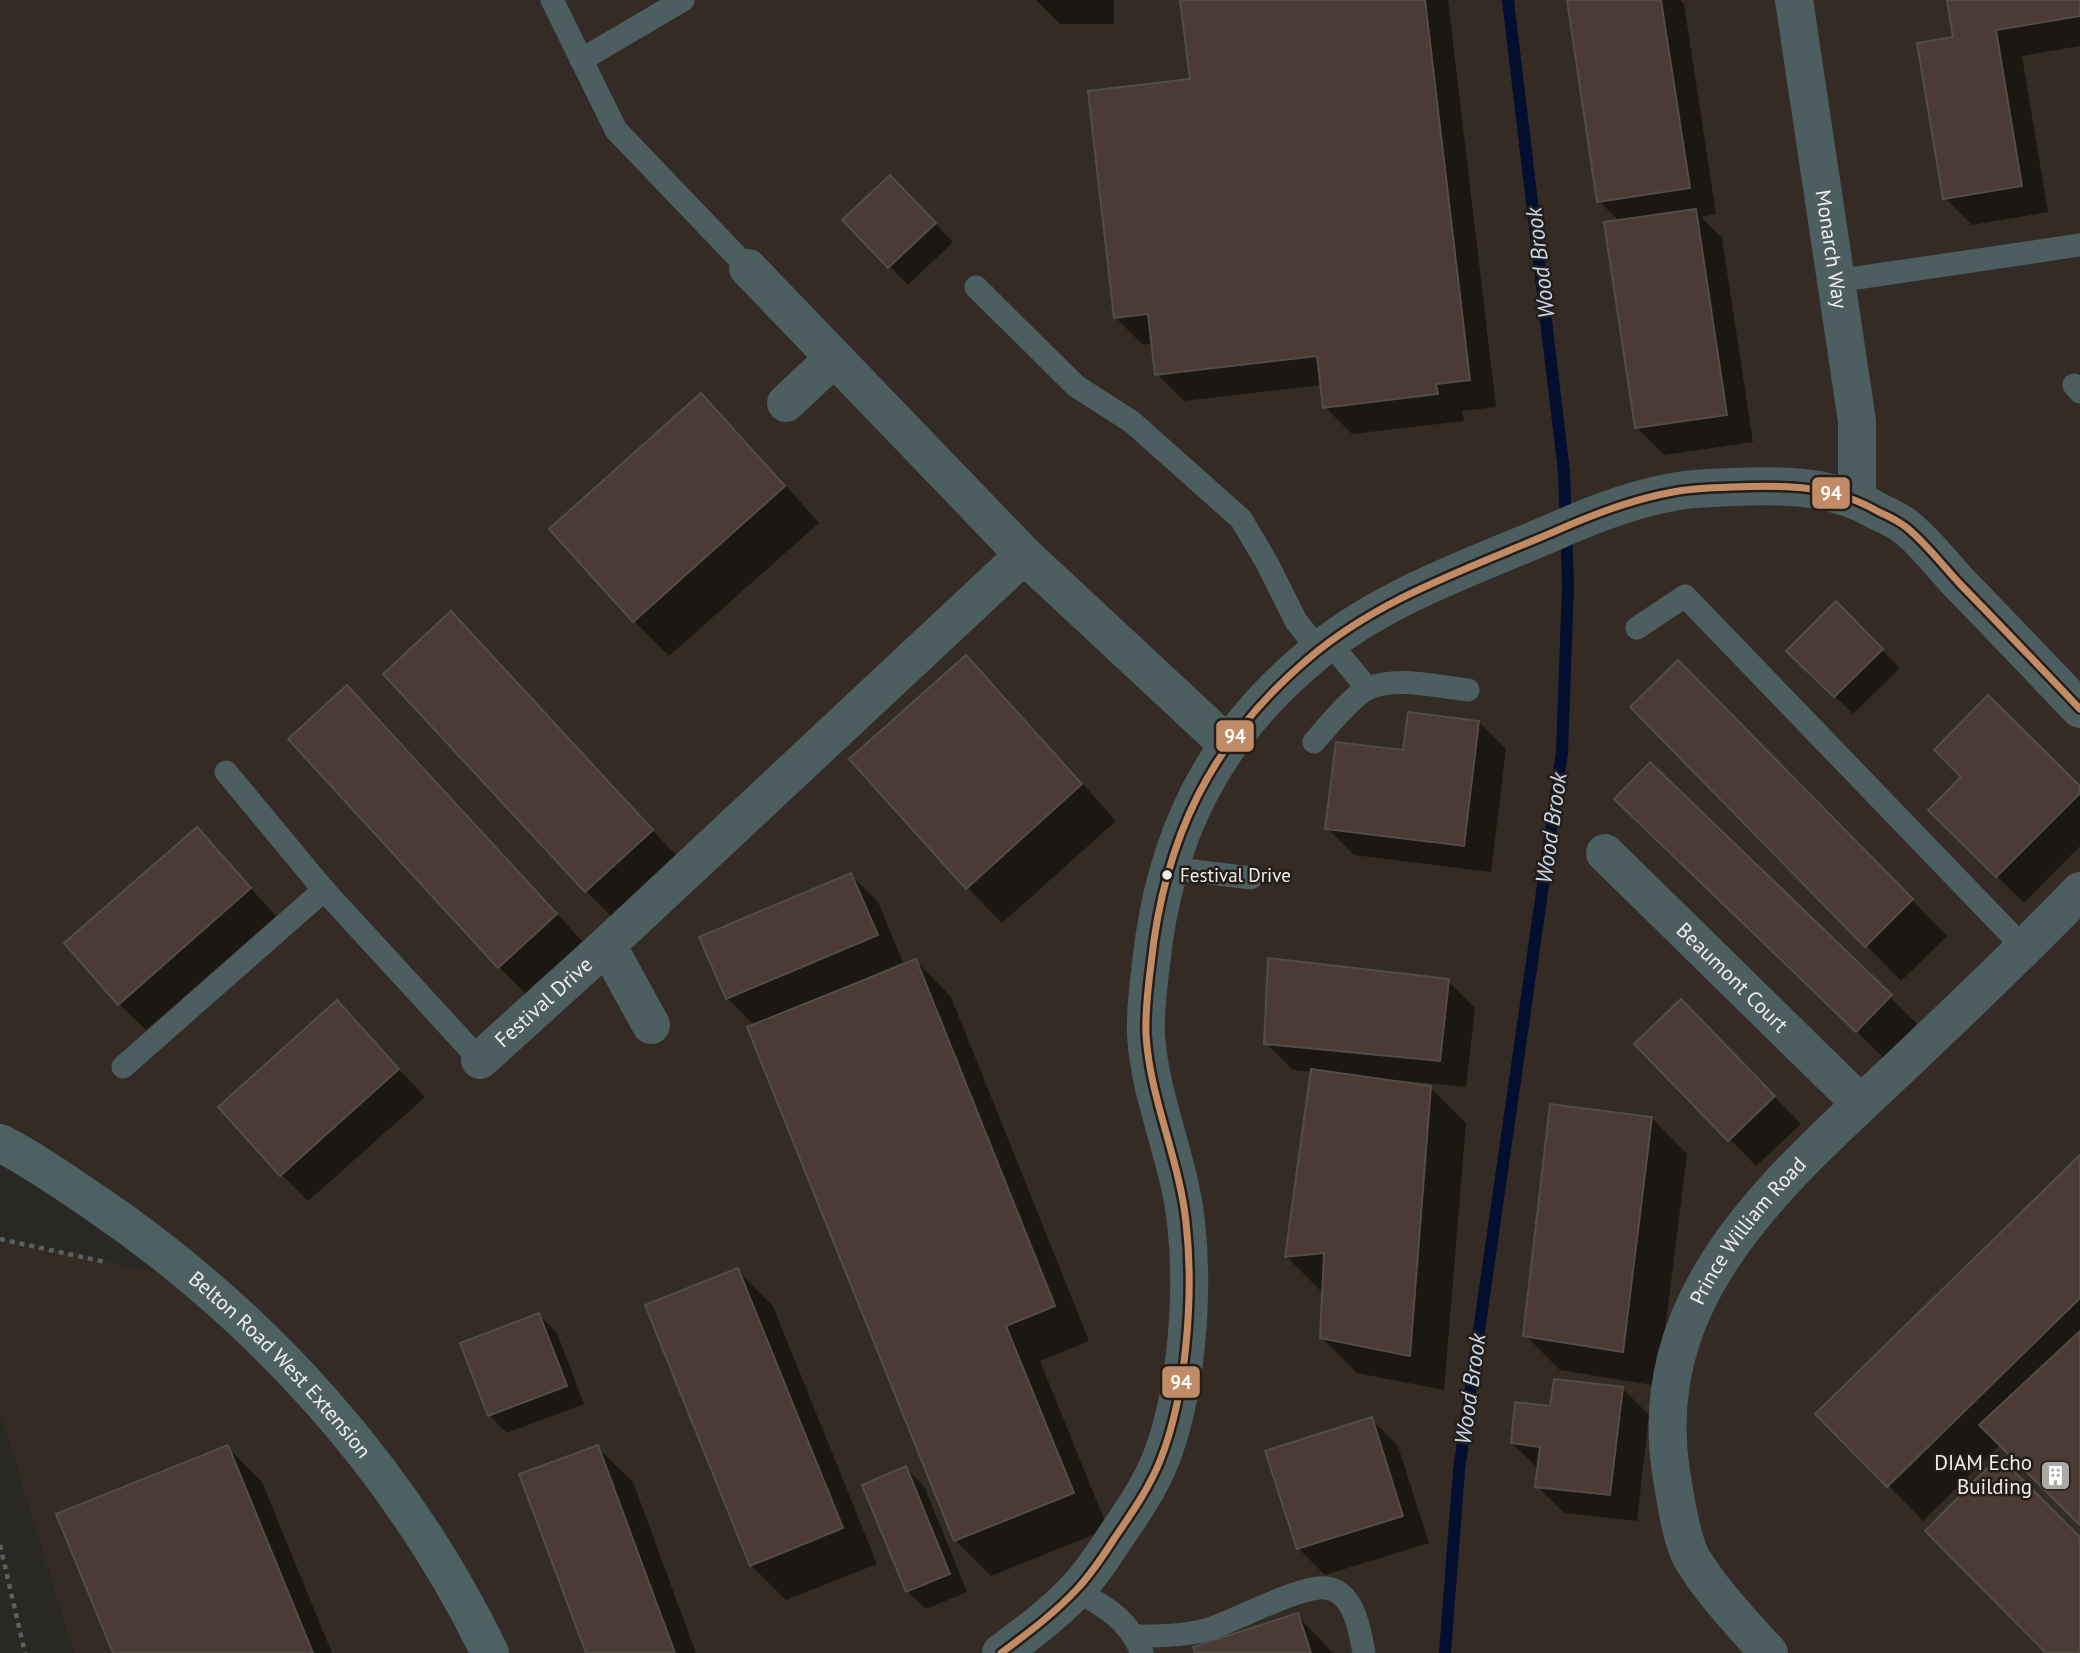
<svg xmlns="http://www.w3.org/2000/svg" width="2080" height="1653" viewBox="0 0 2080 1653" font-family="'PT Sans',sans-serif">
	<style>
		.built { fill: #342c24 }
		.shadow { fill: #0007 }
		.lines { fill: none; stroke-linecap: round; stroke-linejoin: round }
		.stream { stroke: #040f2f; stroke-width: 12 }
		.building { fill: #4c3a35; stroke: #504d4b; stroke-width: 2 }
		.path { stroke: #576263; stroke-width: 4.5; stroke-dasharray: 5 5; stroke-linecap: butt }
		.lane { stroke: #4d5e60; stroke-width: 23 }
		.street { stroke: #4d5e60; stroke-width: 38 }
		.secondary { stroke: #4d6062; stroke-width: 38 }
		.bus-1-casing { stroke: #231e1a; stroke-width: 12 }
		.bus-1 { stroke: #c18c65; stroke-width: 7 }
		.bus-dot { fill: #f1eeeb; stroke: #231e1a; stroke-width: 2.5 }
		.labels { text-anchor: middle; stroke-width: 5; stroke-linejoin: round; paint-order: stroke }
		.bus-label { font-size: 19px; fill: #f1eeeb; stroke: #231e1a; text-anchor: start }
		.street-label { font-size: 21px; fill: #f1eeeb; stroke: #231e1a }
		.poi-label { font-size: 21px; fill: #f1eeeb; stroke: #231e1a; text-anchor: end }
		.water-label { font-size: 23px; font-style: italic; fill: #c9d7eb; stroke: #231e1a }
		.line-badge { stroke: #231e1a; stroke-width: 2.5 }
		.badge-label { font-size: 19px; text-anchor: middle; font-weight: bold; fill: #fff }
	</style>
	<rect width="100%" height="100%" fill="#2a2825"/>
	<path class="built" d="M0,0H2080V1653H74L0,1411V1239L196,1281L0,1138Z"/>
	<g class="shadow">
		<path d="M1036,0H1114V24H1060Z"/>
		<path d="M1182,0H1448L1496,407L1462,411L1464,421L1352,434L1325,407L1323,385L1184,401L1157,374L1153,343L1143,345L1116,318L1192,80Z"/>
		<path d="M1569,0H1680L1684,4L1716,214L1701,217L1722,238L1753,442L1664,455L1637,428L1620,222L1599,201Z"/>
		<path d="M1949,0H2080V46L2022,56L2048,212L1972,225L1945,198L1956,38Z"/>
		<path d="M908,195L953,242L908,285L845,220Z"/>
		<path d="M701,395L736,430L819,523L669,656L634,621Z"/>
		<path d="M1836,604L1900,668L1853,714L1789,651Z"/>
		<path d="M451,614L686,866L621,926L586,891Z"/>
		<path d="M966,657L1001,692L1116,821L1002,923L967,887Z"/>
		<path d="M347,687L383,722L591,951L534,1002L499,967L291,739Z"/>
		<path d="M1713,697L1947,936L1901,981L1866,945Z"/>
		<path d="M1479,722L1506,749L1491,872L1354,855L1327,828L1404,751Z"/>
		<path d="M2080,788V846L2024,903L1930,810Z"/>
		<path d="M1643,826L1890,997L1917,1024L1884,1058Z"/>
		<path d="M197,829L276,916L146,1030L119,1004Z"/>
		<path d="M851,875L878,902L903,962L868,977L869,980L916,961L951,997L1089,1341L1040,1361L1108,1529L991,1576L955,1540L750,1028L755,1026L727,998Z"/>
		<path d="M1448,981L1475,1008L1466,1087L1395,1080V1083L1431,1088L1466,1123L1444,1390L1357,1373L1322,1338V1292L1287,1257L1313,1072L1293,1070L1266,1043Z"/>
		<path d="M337,1003L425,1097L308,1201L281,1174Z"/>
		<path d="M1708,1028L1801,1124L1756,1166L1730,1139Z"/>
		<path d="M1652,1118L1687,1154L1658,1386L1560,1370L1525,1335Z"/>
		<path d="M2080,1158V1523L2001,1444L1923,1521L1888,1485Z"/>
		<path d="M738,1271L773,1306L877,1564L786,1600L751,1565Z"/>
		<path d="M539,1315L557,1333L584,1404L507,1433L489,1415Z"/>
		<path d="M1622,1388L1649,1415L1637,1521L1564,1513L1537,1486L1539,1469L1512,1443L1552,1408Z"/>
		<path d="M1371,1419L1398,1446L1429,1543L1325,1575L1298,1548Z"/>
		<path d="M227,1447L262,1482L332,1653H115Z"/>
		<path d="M597,1447L633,1482L696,1653H588Z"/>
		<path d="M906,1468L924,1486L967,1592L926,1609L907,1591Z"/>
		<path d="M1297,1615L1333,1653H1197Z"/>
	</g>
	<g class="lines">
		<path class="stream" d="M1445,1653L1459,1470L1562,753L1568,585L1564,472L1508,0"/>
	</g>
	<g class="building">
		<path d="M1180,0H1425L1470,380L1436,384L1438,394L1323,408L1317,356L1155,375L1148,314L1114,318L1088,91L1190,79Z"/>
		<path d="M1567,0H1661L1690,188L1597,202Z"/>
		<path d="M1947,0H2080V16L1996,30L2022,186L1943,199L1917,43L1953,37Z"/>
		<path d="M890,175L936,223L888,268L842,220Z"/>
		<path d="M1696,209L1727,415L1635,428L1604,222Z"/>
		<path d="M701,393L785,486L633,622L549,529Z"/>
		<path d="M1836,601L1883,649L1834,697L1786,651Z"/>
		<path d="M451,611L653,830L585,892L383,674Z"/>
		<path d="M966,655L1082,784L966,889L849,759Z"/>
		<path d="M1678,660L1913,899L1865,947L1630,707Z"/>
		<path d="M347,685L557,914L498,968L288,739Z"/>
		<path d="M1988,695L2080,786V793L1996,877L1928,810L1961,777L1934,750Z"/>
		<path d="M1408,712L1479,721L1464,846L1325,829L1336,742L1403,750Z"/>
		<path d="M1650,762L1892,995L1856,1032L1614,799Z"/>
		<path d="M197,827L251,888L118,1005L64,943Z"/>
		<path d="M851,873L878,935L726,999L699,937Z"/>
		<path d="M1268,958L1449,979L1440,1061L1264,1044Z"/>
		<path d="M916,959L1055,1306L1006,1326L1074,1493L954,1541L747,1027Z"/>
		<path d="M1681,999L1775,1096L1728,1141L1634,1044Z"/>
		<path d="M337,1000L399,1069L280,1176L218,1107Z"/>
		<path d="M1311,1069L1431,1086L1410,1356L1320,1338L1324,1253L1285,1257Z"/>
		<path d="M1550,1104L1652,1117L1623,1352L1523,1336Z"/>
		<path d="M2080,1155V1298L1887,1487L1815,1414Z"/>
		<path d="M738,1268L843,1528L750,1566L645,1305Z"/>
		<path d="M539,1313L567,1386L488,1416L460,1343Z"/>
		<path d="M2080,1331V1525L1979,1425Z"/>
		<path d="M1554,1379L1623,1387L1610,1495L1535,1487L1540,1447L1511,1443L1515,1402L1550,1406Z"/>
		<path d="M1372,1417L1403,1516L1297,1549L1265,1451Z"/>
		<path d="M228,1445L313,1653H113L56,1514Z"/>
		<path d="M598,1445L675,1653H586L519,1474Z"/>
		<path d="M1999,1456L2080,1537V1653H2046L1925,1531Z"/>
		<path d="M906,1466L950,1574L906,1592L862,1485Z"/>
		<path d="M1298,1613L1311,1653H1195L1193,1647Z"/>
	</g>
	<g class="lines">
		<g class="path">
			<path d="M0,1239L105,1262"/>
			<path d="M0,1545L25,1653"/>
		</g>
		<g class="lane">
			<path d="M552,0L616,130L748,268"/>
			<path d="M581,60L683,0"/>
			<path d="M1836,281L2080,245"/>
			<path d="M976,287L1076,386L1132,422L1241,519L1267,563L1296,621L1319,650"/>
			<path d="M2074,385L2080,392"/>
			<path d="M1637,628L1685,596L2025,949"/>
			<path d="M1330,643L1367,688"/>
			<path d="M1314,742C1325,729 1354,694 1369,688C1400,676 1436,687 1468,690"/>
			<path d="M226,772L324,890L480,1060"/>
			<path d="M1169,868L1251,878"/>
			<path d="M123,1067L324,890"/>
			<path d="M1076,1590C1107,1608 1128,1619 1142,1653"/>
			<path d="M1135,1636C1160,1636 1185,1636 1209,1629C1237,1620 1301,1585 1326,1588C1354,1591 1360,1631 1364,1653"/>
		</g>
		<g class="street">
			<path id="s1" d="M1794,0L1857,421V499"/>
			<path d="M748,268L1024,555L1227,744"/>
			<path d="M786,403L833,359"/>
			<path id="s2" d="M1605,853L1861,1104"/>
			<path d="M607,945L651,1025"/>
			<path id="s3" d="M480,1060L607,945L1024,555"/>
			<path d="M1001,1653C1028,1633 1055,1613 1078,1588C1092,1573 1103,1556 1114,1539C1131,1514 1148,1490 1160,1461C1187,1393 1194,1294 1186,1222C1179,1158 1150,1099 1146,1035C1145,1012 1148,987 1151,964C1164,839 1211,741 1308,659C1380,597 1473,567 1558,530C1594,514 1633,499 1673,492C1692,488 1713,488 1733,487C1786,485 1833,485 1879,512C1888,516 1898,521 1906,527C1926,543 1943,566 1961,585C2001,626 2041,668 2080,709"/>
			<path id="s4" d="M1769,1653C1746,1628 1724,1605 1704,1577C1700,1570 1693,1562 1690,1555C1680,1533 1675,1496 1671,1472C1644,1292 1781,1180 1899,1068C1960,1010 2022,952 2080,891"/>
		</g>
		<path class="secondary" id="s5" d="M0,1143C33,1160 63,1181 94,1202C262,1316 402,1471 490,1653"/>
		<defs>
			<path id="bus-1" d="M1001,1653C1028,1633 1055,1613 1078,1588C1092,1573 1103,1556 1114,1539C1131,1514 1148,1490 1160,1461C1187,1393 1194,1294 1186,1222C1179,1158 1150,1099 1146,1035C1145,1012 1148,987 1151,964C1164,839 1211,741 1308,659C1380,597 1473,567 1558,530C1594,514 1633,499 1673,492C1692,488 1713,488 1733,487C1786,485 1833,485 1879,512C1888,516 1898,521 1906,527C1926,543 1943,566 1961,585C2001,626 2041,668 2080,709"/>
		</defs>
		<use href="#bus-1" class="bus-1-casing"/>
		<use href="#bus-1" class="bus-1"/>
	</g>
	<defs>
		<symbol id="building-square" viewBox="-11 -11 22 22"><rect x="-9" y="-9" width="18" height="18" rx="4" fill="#aba9a6" stroke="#231e1a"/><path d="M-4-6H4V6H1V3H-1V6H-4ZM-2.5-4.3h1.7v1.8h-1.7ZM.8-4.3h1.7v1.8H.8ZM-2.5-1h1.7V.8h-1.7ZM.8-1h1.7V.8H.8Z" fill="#fff"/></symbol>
	</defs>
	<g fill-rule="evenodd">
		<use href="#building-square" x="2038" y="1458" width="35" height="35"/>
	</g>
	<circle class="bus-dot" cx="1167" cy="875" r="6"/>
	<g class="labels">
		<g class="bus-label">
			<text x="1180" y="882">Festival Drive</text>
		</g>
		<g class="street-label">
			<text dy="7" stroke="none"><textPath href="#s1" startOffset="252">Monarch Way</textPath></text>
			<text dy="7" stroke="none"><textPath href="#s2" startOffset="178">Beaumont Court</textPath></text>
			<text dy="7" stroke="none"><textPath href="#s3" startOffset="86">Festival Drive</textPath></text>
			<text dy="7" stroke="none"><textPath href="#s4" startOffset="474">Prince William Road</textPath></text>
			<text dy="7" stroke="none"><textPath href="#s5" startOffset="359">Belton Road West Extension</textPath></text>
		</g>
		<g class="poi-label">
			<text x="2032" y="1470">DIAM Echo<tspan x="2032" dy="24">Building</tspan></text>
		</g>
		<g class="water-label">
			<text transform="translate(1540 263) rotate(-97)" y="8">Wood Brook</text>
			<text transform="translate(1551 828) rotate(-82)" y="8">Wood Brook</text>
			<text transform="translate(1470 1389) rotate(-82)" y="8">Wood Brook</text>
		</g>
	</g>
	<g class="line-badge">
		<rect x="1811" y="476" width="40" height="34" rx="7" fill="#c18c65"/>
		<rect x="1215" y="719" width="40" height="34" rx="7" fill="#c18c65"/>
		<rect x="1161" y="1365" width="40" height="34" rx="7" fill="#c18c65"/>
	</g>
	<g class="badge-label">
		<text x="1831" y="500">94</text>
		<text x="1235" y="743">94</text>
		<text x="1181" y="1389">94</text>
	</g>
</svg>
